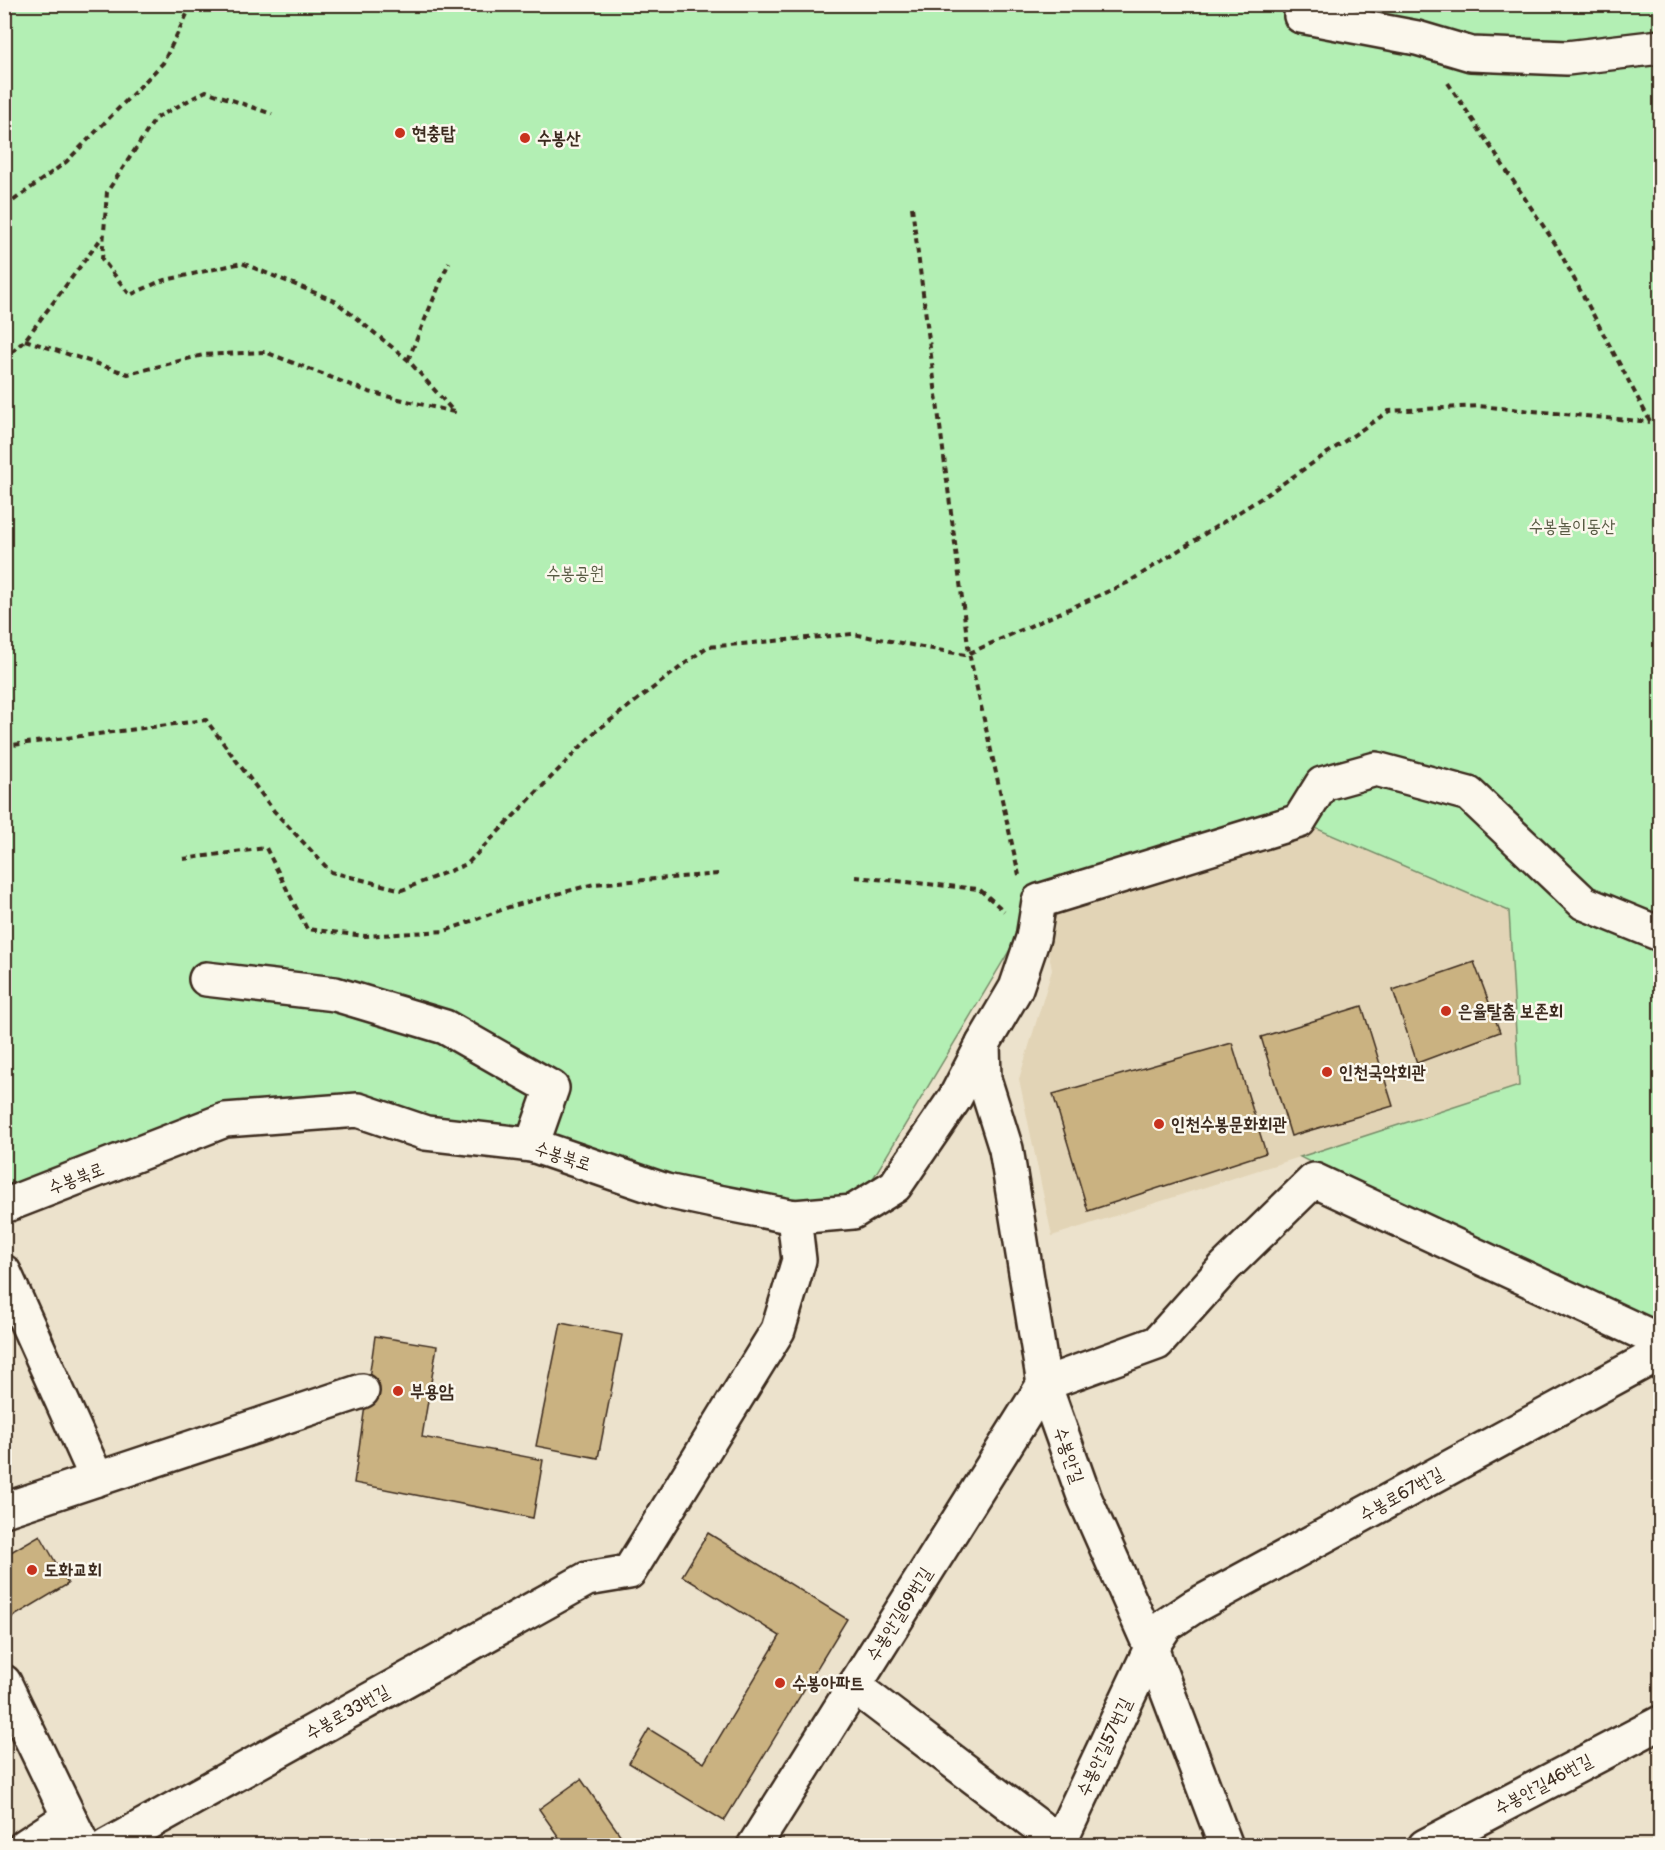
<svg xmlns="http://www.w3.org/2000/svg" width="1665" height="1850" viewBox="0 0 1665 1850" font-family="Pangolin,'Poor Story',sans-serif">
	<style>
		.built { fill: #e2d4b6 }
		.green { fill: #b3efb4; stroke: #778c69; stroke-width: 1.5 }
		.building { fill: #cab281; stroke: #3b2a1e; stroke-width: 1.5 }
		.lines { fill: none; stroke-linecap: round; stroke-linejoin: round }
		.minor-casing { stroke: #3b2a1e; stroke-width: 38 }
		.path { stroke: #3b2a1e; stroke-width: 4; stroke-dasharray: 6 4.5; stroke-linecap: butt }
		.minor { stroke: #fbf7ec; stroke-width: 33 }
		.poi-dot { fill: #c8321e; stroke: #fbf7ec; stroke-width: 2 }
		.labels { text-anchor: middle; stroke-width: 5; stroke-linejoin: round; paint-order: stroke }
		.poi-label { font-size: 18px; font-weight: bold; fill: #3b2a1e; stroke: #fbf7ec; text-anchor: start }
		.park-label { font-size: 18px; fill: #595b44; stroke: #fbf7ec }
		.street-label { font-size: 18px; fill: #3b2a1e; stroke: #fbf7ec }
	</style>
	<rect width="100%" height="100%" fill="#ece2cc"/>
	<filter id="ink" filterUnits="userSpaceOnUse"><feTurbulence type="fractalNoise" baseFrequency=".0167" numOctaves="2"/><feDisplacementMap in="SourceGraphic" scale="12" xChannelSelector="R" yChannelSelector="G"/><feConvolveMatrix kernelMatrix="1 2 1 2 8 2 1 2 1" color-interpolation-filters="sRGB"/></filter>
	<g filter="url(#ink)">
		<path class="built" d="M1299,821L1509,911L1519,1087L1052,1236L1019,1079L1052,970L1039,901Z"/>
		<path class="green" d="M5,5H1660V1341L1300,1157L1519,1086L1509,911L1299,821L1039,901L853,1212L358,1110L225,1120L5,1206Z"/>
		<g class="building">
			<path d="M1474,962L1500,1032L1417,1063L1393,990Z"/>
			<path d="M1362,1006L1393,1106L1291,1136L1261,1037Z"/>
			<path d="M1232,1043L1266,1153L1088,1211L1053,1094Z"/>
			<path d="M561,1323L622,1335L598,1458L536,1446Z"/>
			<path d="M375,1336L437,1346L422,1437L543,1460L533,1518L354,1483Z"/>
			<path d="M708,1533L847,1619L724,1821L629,1763L649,1729L704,1763L780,1636L682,1576Z"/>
			<path d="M40,1535L68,1584L11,1618L4,1608V1556Z"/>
			<path d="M581,1779L628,1846H565L539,1809Z"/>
		</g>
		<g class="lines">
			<defs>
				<g id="minor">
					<path d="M1301,16L1417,38L1471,54L1567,58L1660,47"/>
					<path d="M206,979L335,994L445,1027L552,1088L532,1145"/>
					<path d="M983,1044L984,1079L1006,1149L1044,1384L1085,1499L1151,1648L1226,1846"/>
					<path d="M4,1206L225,1120L358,1110L426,1133L532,1145L666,1191L718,1202L794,1217L853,1212L895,1186L955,1098L983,1044L1016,988L1033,938L1039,901L1299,821L1322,784L1376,769L1469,794L1584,903L1660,934"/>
					<path d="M4,1272L97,1479"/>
					<path d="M4,1510L362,1391"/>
					<path d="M4,1682L83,1846"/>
					<path d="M854,1686L1059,1842"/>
					<path d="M25,1846L69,1817"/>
					<path d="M107,1846L587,1579L629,1572L778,1330L799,1260L794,1217"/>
					<path d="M754,1846L1044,1384L1157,1343L1225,1267L1314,1180L1660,1341"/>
					<path d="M1058,1846L1151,1648L1166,1625L1193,1607L1660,1353"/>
					<path d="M1425,1846L1660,1723"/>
				</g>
			</defs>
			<use href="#minor" class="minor-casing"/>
			<g class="path">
				<path d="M1448,83L1556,245L1650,421"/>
				<path d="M4,205L10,203L66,162L163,63L192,4"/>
				<path d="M912,207L969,653L1019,875"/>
				<path d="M25,340L128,374L203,355L265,352L369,392L454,412L408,360L335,301L242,263L161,281L130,295L102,259L107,192L156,118L206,91L272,114"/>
				<path d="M4,360L25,340L103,236"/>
				<path d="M408,360L449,262"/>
				<path d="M4,746L206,720L274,811L331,872L402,890L467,864L595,732L707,647L853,634L965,655L1127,583L1263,497L1389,411L1479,406L1650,422"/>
				<path d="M183,859L266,848L307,929L365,936L445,931L509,907L594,884L719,874"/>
				<path d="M855,877L979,889L1004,911"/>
			</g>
			<use href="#minor" class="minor"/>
		</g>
	</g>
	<g class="poi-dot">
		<circle cx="400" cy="133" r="6"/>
		<circle cx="525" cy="138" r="6"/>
		<circle cx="1446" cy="1011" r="6"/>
		<circle cx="1327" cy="1072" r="6"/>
		<circle cx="1159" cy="1124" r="6"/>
		<circle cx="398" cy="1391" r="6"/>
		<circle cx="32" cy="1570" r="6"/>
		<circle cx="780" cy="1683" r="6"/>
	</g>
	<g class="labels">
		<g class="poi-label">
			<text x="412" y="139">현충탑</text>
			<text x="537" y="144">수봉산</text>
			<text x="1458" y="1017">은율탈춤 보존회</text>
			<text x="1339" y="1078">인천국악회관</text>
			<text x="1171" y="1130">인천수봉문화회관</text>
			<text x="410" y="1397">부용암</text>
			<text x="44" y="1576">도화교회</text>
			<text x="792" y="1689">수봉아파트</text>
		</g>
		<g class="park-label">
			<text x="1572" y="532">수봉놀이동산</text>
			<text x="575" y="579">수봉공원</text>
		</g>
		<g class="street-label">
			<text transform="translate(563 1156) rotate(18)" y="6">수봉북로</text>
			<text transform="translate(76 1178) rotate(-21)" y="6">수봉북로</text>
			<text transform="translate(1069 1455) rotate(71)" y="6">수봉안길</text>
			<text transform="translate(1401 1494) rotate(-29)" y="6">수봉로67번길</text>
			<text transform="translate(899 1614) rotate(-58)" y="6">수봉안길69번길</text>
			<text transform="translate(347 1712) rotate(-29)" y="6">수봉로33번길</text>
			<text transform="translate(1104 1747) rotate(-65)" y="6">수봉안길57번길</text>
			<text transform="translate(1543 1784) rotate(-28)" y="6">수봉안길46번길</text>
		</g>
	</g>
	<rect width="1665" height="1850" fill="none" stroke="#fbf7ec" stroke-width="24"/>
	<rect x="12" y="12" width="1641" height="1826" fill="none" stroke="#3b2a1e" stroke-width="2" filter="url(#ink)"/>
</svg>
